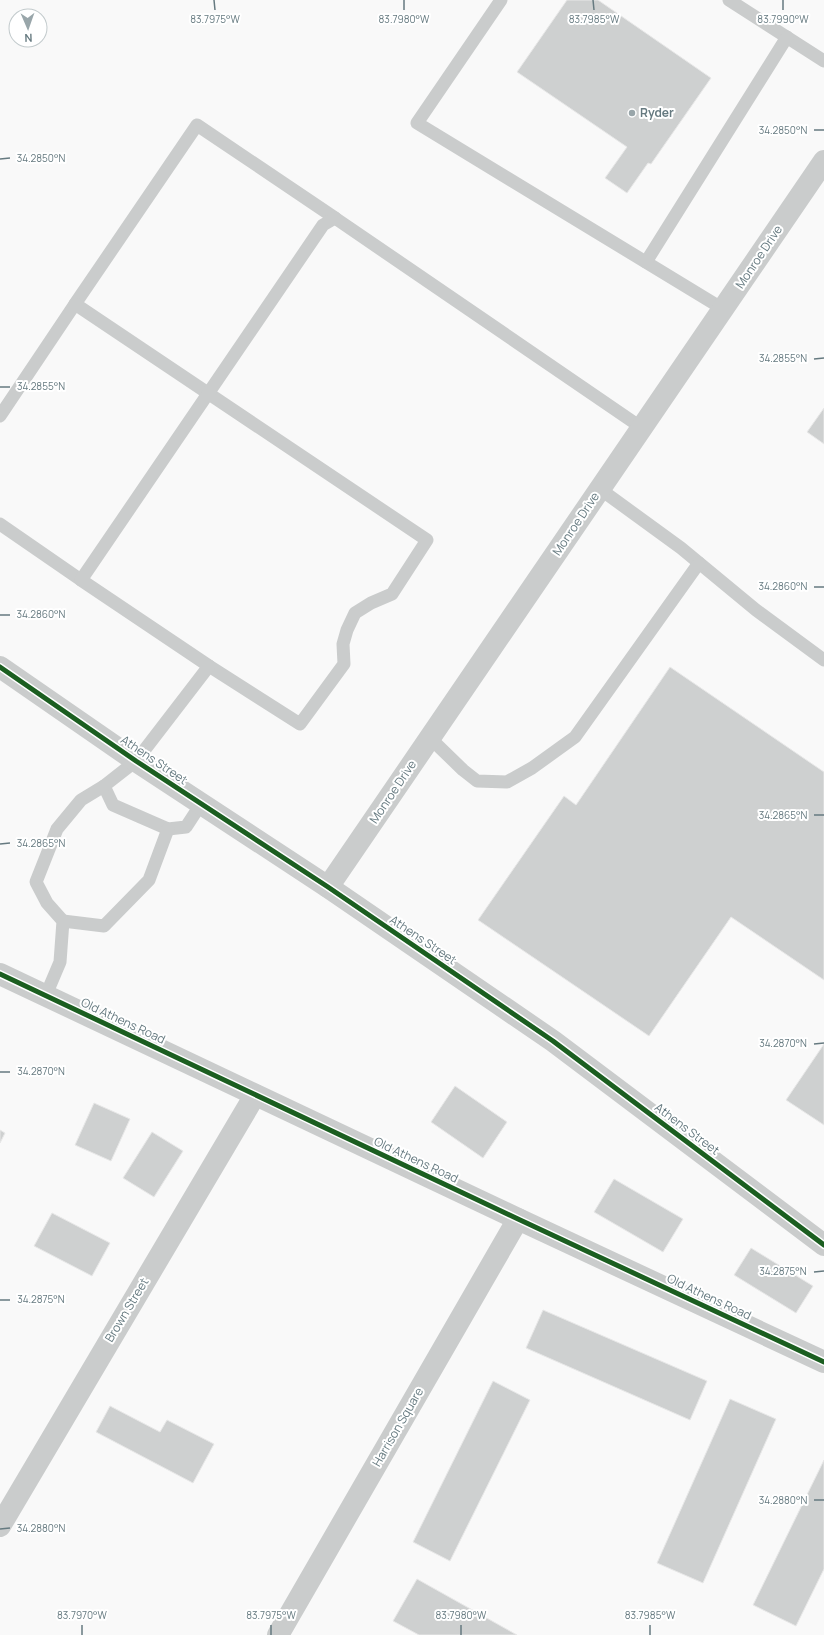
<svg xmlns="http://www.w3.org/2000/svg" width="824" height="1635" viewBox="0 0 824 1635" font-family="Manrope,sans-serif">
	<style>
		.building { fill: #ced0d0; stroke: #e8e8e8 }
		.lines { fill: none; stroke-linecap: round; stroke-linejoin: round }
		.service { stroke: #cacccc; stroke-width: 13 }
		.minor { stroke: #cacccc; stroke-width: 22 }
		.cycleway-casing { stroke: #fff; stroke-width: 8 }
		.cycleway { stroke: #1b5e20; stroke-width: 5 }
		.ticks { fill: none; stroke: #667a80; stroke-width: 1.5 }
		.poi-dot { fill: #99a6aa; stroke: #fff; stroke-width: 1.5 }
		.labels { text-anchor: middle; stroke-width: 4; stroke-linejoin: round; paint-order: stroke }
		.poi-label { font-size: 12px; font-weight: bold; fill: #667a80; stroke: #fff; text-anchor: start }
		.street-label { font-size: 12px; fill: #667a80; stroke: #fff }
		.ticks-label { font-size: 10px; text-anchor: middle; fill: #667a80; stroke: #fff; stroke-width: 4; stroke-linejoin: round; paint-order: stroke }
	</style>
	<rect width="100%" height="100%" fill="#f9f9f9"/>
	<g class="building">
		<path d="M567,0H598L711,78L651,164L648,163L627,193L605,178L627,147L517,72Z"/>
		<path d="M824,408V444L807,432Z"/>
		<path d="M670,667L824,772V980L731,917L649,1036L478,920L564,796L576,805Z"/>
		<path d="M824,1044V1125L786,1100Z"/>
		<path d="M455,1086L507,1122L483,1158L431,1122Z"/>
		<path d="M94,1103L130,1119L111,1161L75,1145Z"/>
		<path d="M0,1130L5,1133L0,1143Z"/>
		<path d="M152,1132L183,1151L154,1197L123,1178Z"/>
		<path d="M614,1179L683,1219L663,1252L594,1212Z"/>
		<path d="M52,1213L110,1243L92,1276L34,1246Z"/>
		<path d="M751,1248L813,1286L796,1313L734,1275Z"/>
		<path d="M543,1310L707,1381L690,1420L526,1348Z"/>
		<path d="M493,1381L530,1400L450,1561L413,1542Z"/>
		<path d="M730,1399L776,1419L703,1583L657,1563Z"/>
		<path d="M110,1406L160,1432L167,1420L214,1444L193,1483L96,1432Z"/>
		<path d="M824,1460V1569L796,1626L753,1605Z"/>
		<path d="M417,1579L517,1635H419L393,1621Z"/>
	</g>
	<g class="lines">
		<g class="service">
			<path d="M501,0L417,123L723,309"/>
			<path d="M729,0L824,61"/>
			<path d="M646,262L787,37"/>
			<path d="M75,304L197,125L335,218"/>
			<path d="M0,416L75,304L427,540L392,594L371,603L355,613L347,630L343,644L344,664L300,724L209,666"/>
			<path d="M600,489L681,548L756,610L824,660"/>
			<path d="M0,524L81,580"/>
			<path d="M430,738L463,770L477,781L507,782L532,768L575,737L699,563"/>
			<path d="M201,804L186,827L168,829L113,805L104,786L136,761L209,666L81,580L323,225L335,218L642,428"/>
			<path d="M63,921L104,926L149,880L168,829"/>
			<path d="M46,995L60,962L63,921L47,903L36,882L57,829L81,800L104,786"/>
		</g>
		<g class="minor">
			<path d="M0,667L136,761L328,887L553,1041L824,1245"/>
			<path d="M328,887L824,161"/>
			<path d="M0,974L518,1219L824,1362"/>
			<path d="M0,1526L255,1095"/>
			<path d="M278,1635L518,1219"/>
		</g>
		<defs>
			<g id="cycleway">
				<path d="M0,667L136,761L328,887L553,1041L824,1245"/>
				<path d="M0,974L518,1219L824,1362"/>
			</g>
		</defs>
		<use href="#cycleway" class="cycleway-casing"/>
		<use href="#cycleway" class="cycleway"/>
	</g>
	<path class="ticks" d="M214,0L215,10M404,0V10M593,0L594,10M783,0V10M814,130H824M0,159L10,158M814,359L824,358M0,387H10M814,587H824M0,615H10M814,815H824M0,844L10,843M814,1044L824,1043M0,1072H10M814,1272L824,1271M0,1300H10M814,1500H824M0,1529L10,1528M82,1625V1635M271,1625V1635M461,1625V1635M650,1625V1635"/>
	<circle class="poi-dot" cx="632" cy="113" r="4"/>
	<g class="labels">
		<g class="poi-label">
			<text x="640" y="117">Ryder</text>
		</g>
		<g class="street-label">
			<text transform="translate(759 257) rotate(-56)" y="4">Monroe Drive</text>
			<text transform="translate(576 524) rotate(-56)" y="4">Monroe Drive</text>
			<text transform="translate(154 760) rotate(34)" y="4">Athens Street</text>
			<text transform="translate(393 792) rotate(-56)" y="4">Monroe Drive</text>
			<text transform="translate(423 940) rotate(34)" y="4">Athens Street</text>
			<text transform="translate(123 1021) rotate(25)" y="4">Old Athens Road</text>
			<text transform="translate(687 1129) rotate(37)" y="4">Athens Street</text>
			<text transform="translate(416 1160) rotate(25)" y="4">Old Athens Road</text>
			<text transform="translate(709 1297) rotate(25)" y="4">Old Athens Road</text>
			<text transform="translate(127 1310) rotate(-59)" y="4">Brown Street</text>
			<text transform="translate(398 1427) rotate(-60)" y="4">Harrison Square</text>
		</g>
	</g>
	<g class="ticks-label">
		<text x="215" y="23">83.7975°W</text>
		<text x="404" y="23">83.7980°W</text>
		<text x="594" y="23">83.7985°W</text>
		<text x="783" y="23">83.7990°W</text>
		<text x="783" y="134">34.2850°N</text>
		<text x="41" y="162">34.2850°N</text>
		<text x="783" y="362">34.2855°N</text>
		<text x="41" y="390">34.2855°N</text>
		<text x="783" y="590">34.2860°N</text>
		<text x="41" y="618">34.2860°N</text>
		<text x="783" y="819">34.2865°N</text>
		<text x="41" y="847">34.2865°N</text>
		<text x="783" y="1047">34.2870°N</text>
		<text x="41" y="1075">34.2870°N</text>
		<text x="783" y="1275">34.2875°N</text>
		<text x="41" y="1303">34.2875°N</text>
		<text x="783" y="1504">34.2880°N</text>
		<text x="41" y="1532">34.2880°N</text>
		<text x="82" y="1619">83.7970°W</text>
		<text x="271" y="1619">83.7975°W</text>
		<text x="461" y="1619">83.7980°W</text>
		<text x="650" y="1619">83.7985°W</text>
	</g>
	<g transform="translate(28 28) rotate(178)"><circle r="19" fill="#ffffff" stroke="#c2cacc"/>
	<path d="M0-3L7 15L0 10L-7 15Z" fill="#99a6aa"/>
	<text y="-6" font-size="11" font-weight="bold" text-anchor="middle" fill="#667a80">N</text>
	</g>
</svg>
